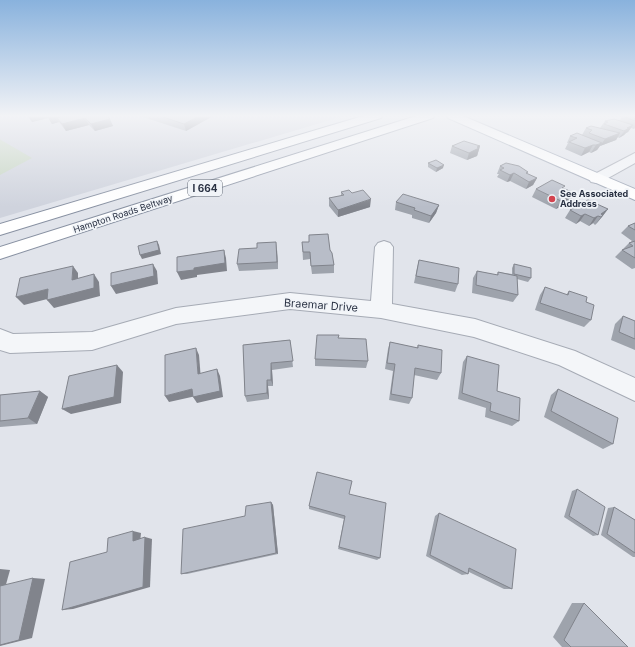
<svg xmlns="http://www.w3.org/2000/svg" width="635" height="647" viewBox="0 0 635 647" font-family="Inter,sans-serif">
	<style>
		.built { fill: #cfd3dd }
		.green { fill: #c6d5c2 }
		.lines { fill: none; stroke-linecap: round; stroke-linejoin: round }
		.minor-casing { stroke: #a6abb5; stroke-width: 2 }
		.major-casing { stroke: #a0a8b7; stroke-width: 2 }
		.highway-casing { stroke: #8891a2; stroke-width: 2 }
		.minor { fill: #f4f6f9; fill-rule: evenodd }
		.major { fill: #fff; fill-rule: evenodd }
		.highway { fill: #fff; fill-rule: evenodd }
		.wall { fill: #9ea3ac }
		.shaded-wall { fill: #81848c }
		.building { fill: #b8bdc8; stroke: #81848c }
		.poi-dot { fill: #d3434f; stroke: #f1f4f8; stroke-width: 1.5 }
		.labels { text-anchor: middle; stroke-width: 3.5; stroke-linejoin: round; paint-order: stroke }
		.far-poi-label { font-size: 9px; font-weight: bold; fill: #293143; stroke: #f1f4f8; text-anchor: start }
		.far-street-label { font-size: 9px; fill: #293143; stroke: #f1f4f8 }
		.shield { fill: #f1f4f8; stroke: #656c79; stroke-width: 1 }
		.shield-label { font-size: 10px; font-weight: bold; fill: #293143 }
		.street-label { font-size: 11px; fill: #293143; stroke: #f1f4f8 }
	</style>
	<rect width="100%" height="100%" fill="#e1e4eb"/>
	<path class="built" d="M0,116H344L0,218Z"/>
	<path class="green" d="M0,139L1,140L32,158L0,175Z"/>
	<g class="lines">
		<defs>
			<g id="minor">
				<path d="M635,153V163L601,182L596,183L591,182L589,179L591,176Z"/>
				<path d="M384,241L390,243L393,247L392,304L475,319L575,351L635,378V401L559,365L474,337L381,318L290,309L176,324L92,350L10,353L0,350V329L13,334L92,332L176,308L290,293L371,301L375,247L378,243Z"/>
			</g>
			<path id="major" d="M447,116H463L635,189V200L448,118Z"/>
			<g id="highway">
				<path d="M363,116H382L381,118L0,235V224Z"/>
				<path d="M416,116H434L433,118L0,259V247Z"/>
			</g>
		</defs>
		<use href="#minor" class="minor-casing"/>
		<use href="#major" class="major-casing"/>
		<use href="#highway" class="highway-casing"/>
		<use href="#minor" class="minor"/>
		<use href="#major" class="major"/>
		<use href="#highway" class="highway"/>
	</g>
	<g class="wall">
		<path d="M28,116H107L113,126L95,131L89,125L66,131L59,122L52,124L48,118L32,122Z"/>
		<path d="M140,116H213L186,131Z"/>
		<path d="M622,116H635V128L634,129L631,128L628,132L626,133L624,135L619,138L618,137L616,140L600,146L597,150L591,153L589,152L581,156L565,149L568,143H567L570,136L582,135L586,128H601H600L605,121L620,120Z"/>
		<path d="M452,146H480L477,156L467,160L450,153Z"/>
		<path d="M428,163L443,168L436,172L428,167Z"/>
		<path d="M500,166L528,172L527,174L537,178L533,185L526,189L510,181L507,182L497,177L499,174H497Z"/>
		<path d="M563,188L575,193L570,201L556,209L532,197L536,189Z"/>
		<path d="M341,192L352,193L370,207L338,217L329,206V198L341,196Z"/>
		<path d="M396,202L439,205L436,213L429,223L412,218V215L395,210Z"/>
		<path d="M608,209L597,223L595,225L593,223L589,226L580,221L576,224L565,218L570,210Z"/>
		<path d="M635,223V268L632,269L615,257L629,243L632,241L621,233L628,226Z"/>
		<path d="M302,242L330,250L334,265V273L312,274L310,259L303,260Z"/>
		<path d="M277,250L278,269L239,271L237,264Z"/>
		<path d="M419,260L458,284L455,292L414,283L417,268Z"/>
		<path d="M514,264L531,278L528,282L517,279L518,295L513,302L472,293L473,278L477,271L497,275L498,272L512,274V268Z"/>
		<path d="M545,287L566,295L569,291L586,302L591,320L584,327L535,310L540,295Z"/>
		<path d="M623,316L635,321V350L611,340L615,324Z"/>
		<path d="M290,340L293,367L272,370L273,386H268L269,399L247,402L245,396L243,345Z"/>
		<path d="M390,342L417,348L418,345L441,373L437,380L414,375L412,398L409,404L389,400L393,371L385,369L388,349Z"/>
		<path d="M467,356L497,391L519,421L512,426L485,417L486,408L458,399L463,362Z"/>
		<path d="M315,359L368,361L366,368L315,366Z"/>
		<path d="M558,389L613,444L603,449L544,417L551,395Z"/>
		<path d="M40,391L48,397L37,424L0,427V395Z"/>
		<path d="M577,489L598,535L593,536L564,517L572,491Z"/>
		<path d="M349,494L380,558L377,560L338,549L344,519L309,509V506Z"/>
		<path d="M271,502L273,505L278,554L187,574H181L245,516Z"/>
		<path d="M614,507L635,520V557H633L601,535L608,508Z"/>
		<path d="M439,513L512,589H504L469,572L468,574L462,575L426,556L435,516Z"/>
		<path d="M572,603H584L628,647H562L553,637Z"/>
	</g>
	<g class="shaded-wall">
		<path d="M28,116H47L48,118L32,122Z"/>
		<path d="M50,116H75L57,118L59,122L52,124L48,117Z"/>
		<path d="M199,116H213L186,131L184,124Z"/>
		<path d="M85,118L89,125L66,131L62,124Z"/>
		<path d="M110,119L113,126L95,131L91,124Z"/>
		<path d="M633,125L628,132L626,133L624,135L619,138L627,128Z"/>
		<path d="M620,133L616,140L600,146L605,139Z"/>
		<path d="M602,143L597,150L591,153L596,145Z"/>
		<path d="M593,145L589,152L581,156L585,148Z"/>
		<path d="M480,146L477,156L467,160L469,153Z"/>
		<path d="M444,165L443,168L436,172L437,168Z"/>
		<path d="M514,173L510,181L507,182L510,175Z"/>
		<path d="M537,178L533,185L526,189L529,182Z"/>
		<path d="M575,193L570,201L556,209L561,201Z"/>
		<path d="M371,199L370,207L338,217V210Z"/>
		<path d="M439,205L436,213L429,223L431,216Z"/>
		<path d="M608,209L602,217L595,225L601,217V214Z"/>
		<path d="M585,214L580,221L576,224L581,216Z"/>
		<path d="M598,216L593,223L589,226L594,218Z"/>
		<path d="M157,241L159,245L161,254L142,259L140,255Z"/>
		<path d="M276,242L277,250L278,269L277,262Z"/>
		<path d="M224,250L226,258L227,271L197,275V277L181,280L177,272L194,268Z"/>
		<path d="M153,264L157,271L158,284L116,294L111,286Z"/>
		<path d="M73,266L78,273V287L72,280Z"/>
		<path d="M94,274L99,282L100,296L54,308L47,300Z"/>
		<path d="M48,289L55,297L24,305L16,297Z"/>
		<path d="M196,348L199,355L201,380L198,374Z"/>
		<path d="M271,363L272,370L273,386L271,380Z"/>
		<path d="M117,365L123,372L121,403L71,414L62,409Z"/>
		<path d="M217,369L220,376L223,397L197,403L193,397Z"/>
		<path d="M267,380L268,386L269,399L267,393Z"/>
		<path d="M192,389L196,396L169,402L165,396Z"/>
		<path d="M40,391L48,397L37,424L28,418Z"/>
		<path d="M271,502L273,505L278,554L276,553Z"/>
		<path d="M133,531L141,533L140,543L133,541Z"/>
		<path d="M145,537L152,539L150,587L73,609L62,610Z"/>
		<path d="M0,569L10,570L5,588H0Z"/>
		<path d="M33,578L45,579L32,638L0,646V645Z"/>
	</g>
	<g class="building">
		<path d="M63,116H107L110,119L91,124L85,118L62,124L57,118Z"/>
		<path d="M160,116H199L184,124Z"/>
		<path d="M623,116H635V121Z"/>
		<path d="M614,119L633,125L627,128H629L624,131L604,124L608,122L605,121Z"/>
		<path d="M591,126L620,133L605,139L589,133L592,130L586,128Z"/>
		<path d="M577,133L602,143L596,145H593L585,148L569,142L577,138L570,136Z"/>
		<path d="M464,141L480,146L477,147L479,148L469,153L452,146Z"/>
		<path d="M436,160L444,165L437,168L428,163Z"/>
		<path d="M506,163L519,166L528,172L526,173L537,178L529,182L514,173L510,175L500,170L504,168L500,166Z"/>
		<path d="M552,180L565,186L562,188L575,193L561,201L536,189Z"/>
		<path d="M349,190L352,193L363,190L371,199L338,210L329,198L344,195L341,192Z"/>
		<path d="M403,194L439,205L431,216L414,210L415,208L396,202Z"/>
		<path d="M588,200L608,209L601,214L603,215L601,217L598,216L594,218L585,214L581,216L570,210Z"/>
		<path d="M635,223V230L628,226Z"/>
		<path d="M328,234L330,250L332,253L334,265L311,266L310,252H303L302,242H309V235Z"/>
		<path d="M157,241L159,250L140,255L138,246Z"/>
		<path d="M635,241V258L622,250L633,246L629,243Z"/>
		<path d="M276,242L277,262L237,264L239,249L257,248V243Z"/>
		<path d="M224,250L225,263L194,268V270L177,272V257Z"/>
		<path d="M419,260L459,268L458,284L416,276Z"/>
		<path d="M153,264L154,276L111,286V273Z"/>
		<path d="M514,264L531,268V278L514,274Z"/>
		<path d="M73,266L72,280L94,274V288L47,300L48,289L16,297L20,278Z"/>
		<path d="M477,271L498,275V272L517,276L518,295L476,285Z"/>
		<path d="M545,287L568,295L569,291L587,297L586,302L594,305L591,320L540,303Z"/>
		<path d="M623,316L635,321V339L619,332Z"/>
		<path d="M317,335H339L338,338L366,339L368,361L315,359Z"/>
		<path d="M290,340L293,361L271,363V380H267V393L245,396L243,345Z"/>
		<path d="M390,342L418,348V345L442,350L441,373L415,368L412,398L391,394L395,364L387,363Z"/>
		<path d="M196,348L198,374L217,369L220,391L193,397L192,389L165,396V355Z"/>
		<path d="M467,356L499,365L497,391L520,398L519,421L490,411L491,403L462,393Z"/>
		<path d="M117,365L114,397L62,409L69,376Z"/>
		<path d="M558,389L618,418L613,444L551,411Z"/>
		<path d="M40,391L28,418L0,421V395Z"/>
		<path d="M317,472L352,481L349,494L386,503L380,558L339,547L345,516L309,506Z"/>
		<path d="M577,489L605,507L598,535L569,516Z"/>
		<path d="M271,502L276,553L181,574L183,529L245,516L246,506Z"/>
		<path d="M614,507L635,520V553L607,534Z"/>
		<path d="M439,513L516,549L512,589L469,568L468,574L430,555Z"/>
		<path d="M133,531V541L145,537L143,587L62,610L70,562L107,552L108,538Z"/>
		<path d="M33,578L19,640L0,645V586Z"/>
		<path d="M584,603L628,647H571L564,640Z"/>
	</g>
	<linearGradient id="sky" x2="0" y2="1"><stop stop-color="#89b2dd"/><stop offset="0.56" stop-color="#f2f3f6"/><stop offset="1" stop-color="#f2f3f6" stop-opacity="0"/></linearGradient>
	<rect width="635" height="207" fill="url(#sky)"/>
	<circle class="poi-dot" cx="552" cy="199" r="4"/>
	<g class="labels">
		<g class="far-poi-label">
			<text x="560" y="197">See Associated<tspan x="560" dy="10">Address</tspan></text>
		</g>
		<g class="far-street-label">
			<text transform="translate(123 214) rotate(-18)" y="3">Hampton Roads Beltway</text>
		</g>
		<rect class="shield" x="188" y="180" width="34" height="16" rx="3"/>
		<g class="shield-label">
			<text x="205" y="192">I 664</text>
		</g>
		<g class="street-label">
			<text transform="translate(321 305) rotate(4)" y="4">Braemar Drive</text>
		</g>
	</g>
</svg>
